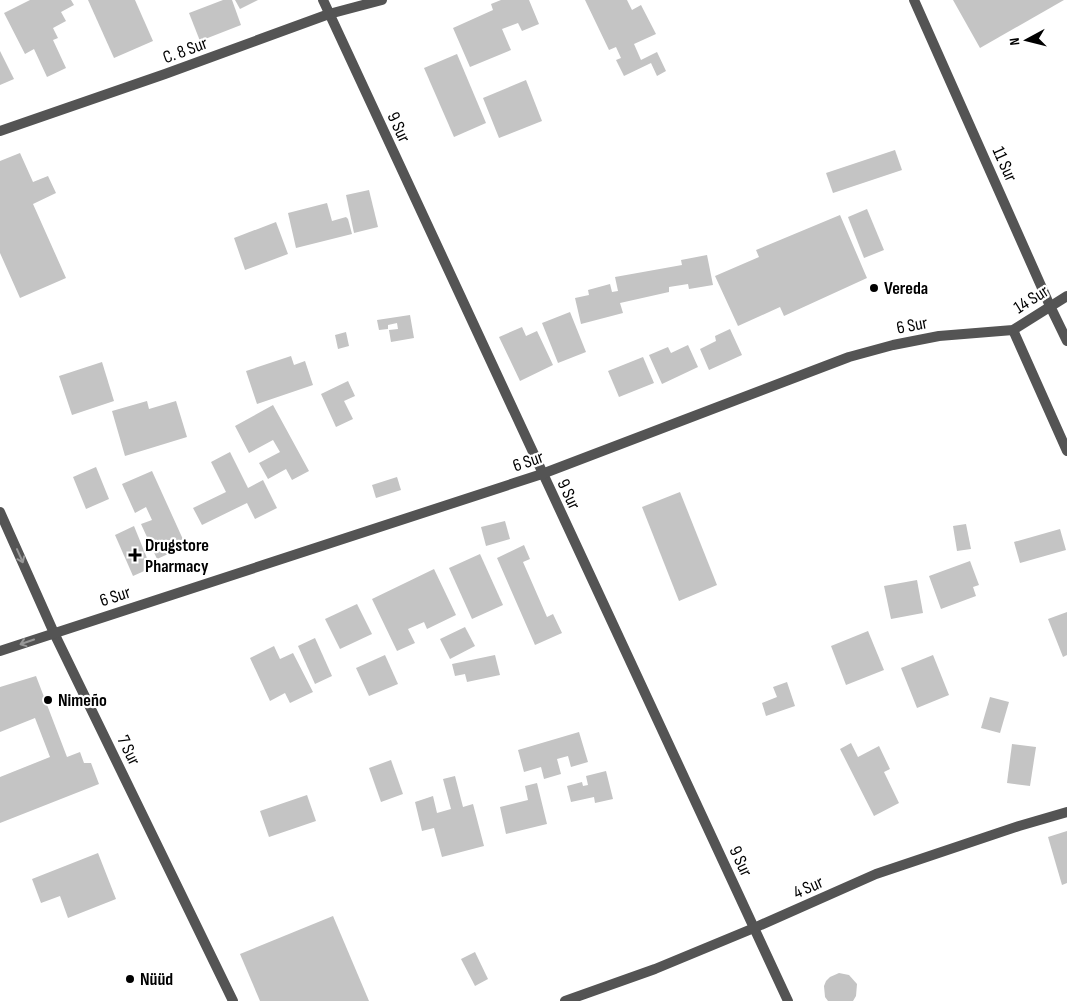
<svg xmlns="http://www.w3.org/2000/svg" width="1067" height="1001" viewBox="0 0 1067 1001" font-family="'Sofia Sans Condensed',sans-serif">
	<style>
		.building { fill: #c4c4c4 }
		.lines { fill: none; stroke-linecap: round; stroke-linejoin: round }
		.street { stroke: #545454; stroke-width: 10 }
		.oneway { stroke: #989898 }
		.poi-dot { fill: #000; stroke: #fff; stroke-width: 2 }
		.labels { text-anchor: middle; stroke-width: 4.5; stroke-linejoin: round; paint-order: stroke }
		.street-label { font-size: 18px; fill: #000; stroke: #fff }
		.poi-label { font-size: 18px; font-weight: bold; fill: #000; stroke: #fff; text-anchor: start }
	</style>
	<rect width="100%" height="100%" fill="#fff"/>
	<g class="building">
		<path d="M30,0H71L74,5L61,12L66,21L53,28L58,38L53,40L66,68L47,77L34,49L25,54L4,13Z"/>
		<path d="M88,0H135L153,41L114,58Z"/>
		<path d="M223,0H232L241,25L200,41L189,13Z"/>
		<path d="M235,0H258L240,9Z"/>
		<path d="M501,0H529L539,24L522,31L518,23L502,29L511,50L470,67L453,28L493,10L491,4Z"/>
		<path d="M585,0H627L632,10L641,5L656,34L634,44L641,60L657,52L666,71L657,76L651,63L624,76L616,60L621,58L616,47L609,50Z"/>
		<path d="M953,0H1064L980,48Z"/>
		<path d="M0,51L14,79L0,85Z"/>
		<path d="M457,54L486,123L454,137L424,68Z"/>
		<path d="M526,80L542,121L499,138L483,98Z"/>
		<path d="M895,150L902,170L833,193L826,173Z"/>
		<path d="M20,153L33,182L48,176L56,193L33,204L66,278L20,298L0,253V161Z"/>
		<path d="M369,190L378,227L354,233L346,195Z"/>
		<path d="M327,203L332,221L346,217L348,219L352,234L296,248L288,213Z"/>
		<path d="M867,209L884,250L864,258L848,217Z"/>
		<path d="M840,215L867,278L784,316L780,307L738,326L715,276L759,257L756,250Z"/>
		<path d="M276,222L288,254L245,270L234,238Z"/>
		<path d="M707,255L713,285L689,289L688,284L669,287V292L620,303L623,313L581,324L575,298L589,295L588,290L610,284L612,292L618,291L615,277L682,265L681,260Z"/>
		<path d="M570,312L586,352L558,363L542,323Z"/>
		<path d="M410,315L414,338L391,342L389,330L398,329L397,323L388,325V329L379,330L377,320Z"/>
		<path d="M522,327L526,336L537,331L553,365L520,381L499,337Z"/>
		<path d="M730,329L742,355L709,370L700,349L716,341L715,336Z"/>
		<path d="M346,332L349,346L338,349L335,335Z"/>
		<path d="M688,345L698,367L662,384L649,355L668,347L671,353Z"/>
		<path d="M291,356L294,365L305,361L313,385L257,404L246,371Z"/>
		<path d="M643,357L654,383L619,397L608,371Z"/>
		<path d="M102,362L114,401L72,415L59,376Z"/>
		<path d="M348,381L355,396L344,401L353,419L336,427L321,394Z"/>
		<path d="M147,401L149,409L176,401L187,437L125,456L112,411Z"/>
		<path d="M273,405L309,471L292,480L286,469L268,479L259,463L280,452L273,440L249,453L235,426Z"/>
		<path d="M230,452L248,488L263,480L277,508L255,519L247,503L202,525L193,508L226,492L211,462Z"/>
		<path d="M96,467L109,499L86,509L73,477Z"/>
		<path d="M152,471L186,546L157,559L141,524L152,520L146,507L135,513L122,484Z"/>
		<path d="M397,477L401,490L376,498L372,485Z"/>
		<path d="M680,492L717,585L679,601L642,507Z"/>
		<path d="M505,521L510,539L486,546L481,527Z"/>
		<path d="M966,524L971,549L957,551L953,526Z"/>
		<path d="M134,526L151,568L133,576L115,535Z"/>
		<path d="M1060,529L1066,550L1020,563L1014,542Z"/>
		<path d="M524,545L530,559L523,562L547,617L553,614L562,633L535,645L497,558Z"/>
		<path d="M480,554L503,605L472,619L449,568Z"/>
		<path d="M970,561L979,585L973,587L976,596L941,609L929,576Z"/>
		<path d="M434,569L456,615L427,629L424,622L408,629L415,643L397,651L372,599Z"/>
		<path d="M917,580L923,613L891,619L884,586Z"/>
		<path d="M357,604L372,634L340,649L325,619Z"/>
		<path d="M1067,612V655L1063,657L1048,619Z"/>
		<path d="M465,627L475,646L450,659L440,639Z"/>
		<path d="M868,631L884,670L846,685L831,646Z"/>
		<path d="M315,638L332,676L315,684L298,646Z"/>
		<path d="M274,646L280,659L293,653L313,692L290,703L285,693L270,701L250,658Z"/>
		<path d="M385,655L398,684L369,696L356,668Z"/>
		<path d="M495,655L500,675L467,682L465,674L455,676L452,664Z"/>
		<path d="M933,655L949,695L917,708L901,668Z"/>
		<path d="M36,676L67,757L80,752L84,763H91L99,784L0,823V777L50,757L35,718L0,732V687Z"/>
		<path d="M787,682L795,706L766,716L762,703L777,697L773,687Z"/>
		<path d="M990,697L1009,702L1000,733L981,728Z"/>
		<path d="M579,732L588,762L571,767L568,756L557,759L561,774L544,779L541,767L524,772L518,750Z"/>
		<path d="M851,743L858,757L879,746L890,769L884,772L899,803L874,816L840,749Z"/>
		<path d="M1012,744L1036,747L1030,786L1007,783Z"/>
		<path d="M391,760L403,794L381,802L369,768Z"/>
		<path d="M606,771L613,799L595,803L594,797L571,802L567,786L582,782L583,786L588,785L586,776Z"/>
		<path d="M455,776L463,807L473,804L484,846L442,857L434,828L422,831L415,802L433,796L437,813L451,809L443,779Z"/>
		<path d="M537,783L547,824L506,834L500,807L528,800L525,786Z"/>
		<path d="M307,795L316,821L269,837L260,811Z"/>
		<path d="M1067,831V883L1062,885L1048,837Z"/>
		<path d="M98,853L116,899L68,918L60,896L41,903L32,879Z"/>
		<path d="M333,916L369,1001H260L240,954Z"/>
		<path d="M475,952L488,979L475,986L461,959Z"/>
		<path d="M839,973L849,975L857,984L856,996L853,1001H828L825,997L824,986L826,981L830,977Z"/>
	</g>
	<g class="lines">
		<g class="street">
			<path d="M323,0L788,1001"/>
			<path d="M914,0L1050,306L1067,341"/>
			<path d="M0,131L165,74L329,14L382,0"/>
			<path d="M1013,330L1067,451"/>
			<path d="M0,512L54,633L233,1001"/>
			<path d="M0,651L542,474L849,357L893,345L939,336L1013,330L1067,296"/>
			<path d="M565,1001L655,969L754,928L876,874L1019,826L1067,812"/>
		</g>
	</g>
	<defs><path id="oneway-shaft" d="M-6 0H5M1.5-3L5.5 0L1.5 3" fill="none" stroke-width="1.6" stroke-linecap="round" stroke-linejoin="round" transform="scale(1.25)"/></defs>
	<g class="oneway">
		<use href="#oneway-shaft" transform="translate(20 556) rotate(66)"/>
		<use href="#oneway-shaft" transform="translate(27 642) rotate(161)"/>
	</g>
	<g class="poi-dot">
		<circle cx="874" cy="288" r="5"/>
		<path d="M132.5 547.5h5v5h5v5h-5v5h-5v-5h-5v-5h5z"/>
		<circle cx="48" cy="700" r="5"/>
		<circle cx="130" cy="979" r="5"/>
	</g>
	<g class="labels">
		<g class="street-label">
			<text transform="translate(185 50) rotate(-20)" y="6">C. 8 Sur</text>
			<text transform="translate(399 127) rotate(65)" y="6">9 Sur</text>
			<text transform="translate(1005 164) rotate(66)" y="6">11 Sur</text>
			<text transform="translate(1031 299) rotate(-32)" y="6">14 Sur</text>
			<text transform="translate(912 325) rotate(-11)" y="6">6 Sur</text>
			<text transform="translate(528 461) rotate(-19)" y="6">6 Sur</text>
			<text transform="translate(569 494) rotate(65)" y="6">9 Sur</text>
			<text transform="translate(115 596) rotate(-18)" y="6">6 Sur</text>
			<text transform="translate(129 750) rotate(64)" y="6">7 Sur</text>
			<text transform="translate(741 861) rotate(65)" y="6">9 Sur</text>
			<text transform="translate(808 887) rotate(-24)" y="6">4 Sur</text>
		</g>
		<g class="poi-label">
			<text x="884" y="294">Vereda</text>
			<text x="145" y="551">Drugstore<tspan x="145" dy="21">Pharmacy</tspan></text>
			<text x="58" y="706">Nimeño</text>
			<text x="140" y="985">Nüüd</text>
		</g>
	</g>
	<g transform="translate(1027 40) rotate(263)" stroke="#ffffff" stroke-width="4" paint-order="stroke">
	<path d="M0-4L9 19L0 12L-9 19Z" fill="#000000"/>
	<text y="-8" font-size="14" font-weight="bold" text-anchor="middle" fill="#000000">N</text>
	</g>
</svg>
